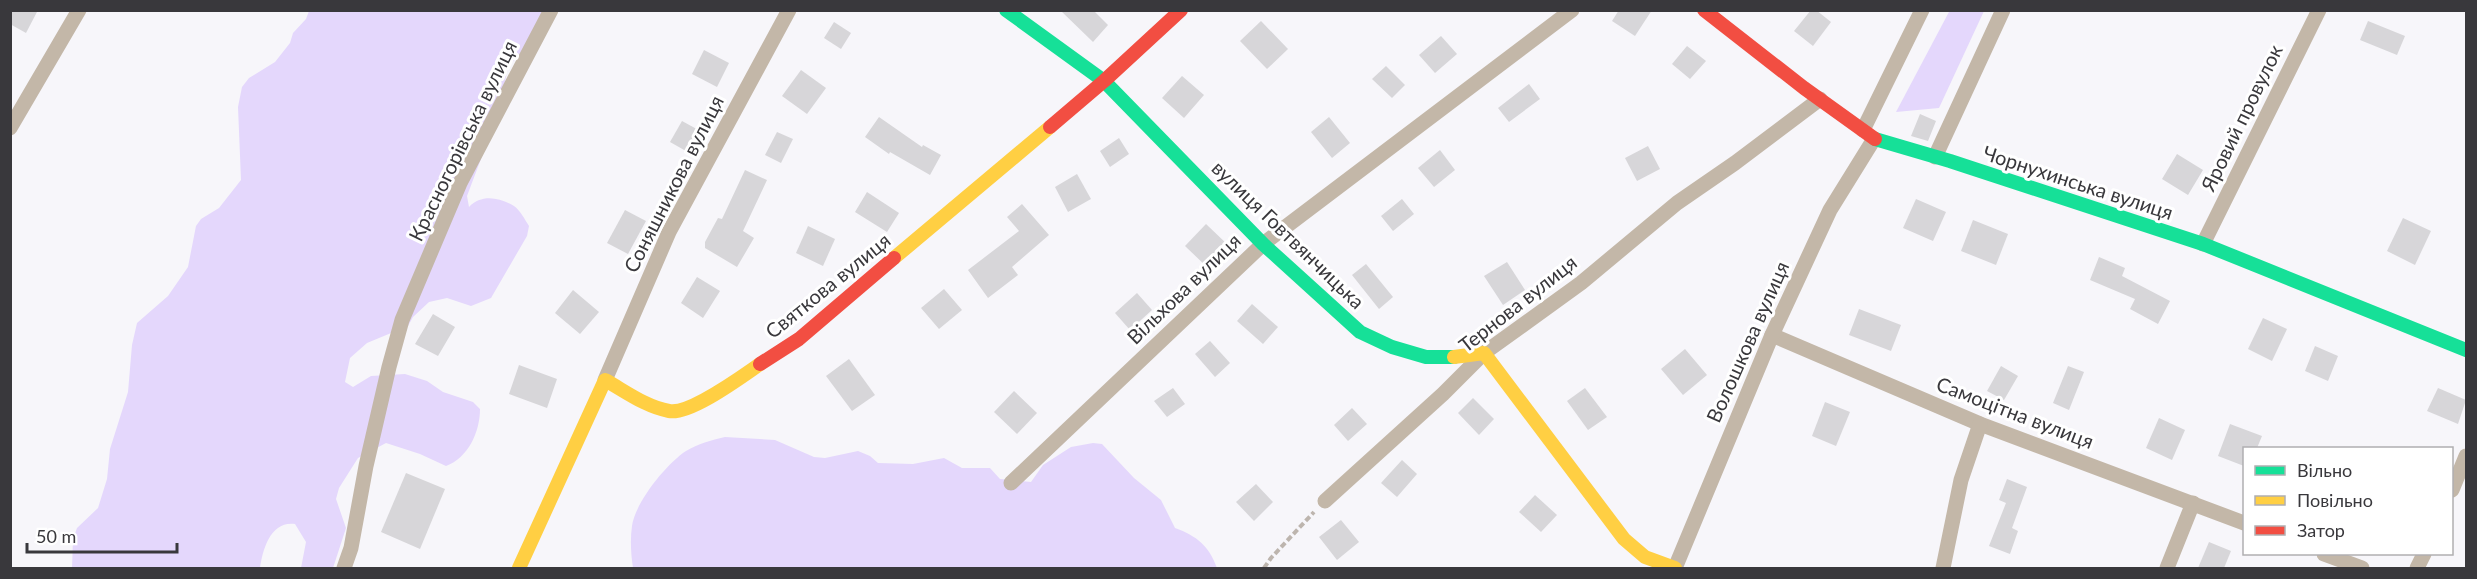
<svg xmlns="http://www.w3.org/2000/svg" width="2477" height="579" viewBox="0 0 2477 579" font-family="Lato,sans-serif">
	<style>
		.green { fill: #e4d7fc }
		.building { fill: #d7d6d9 }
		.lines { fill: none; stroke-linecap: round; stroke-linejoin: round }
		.path { stroke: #bdb5ae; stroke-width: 4; stroke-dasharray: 6 3; stroke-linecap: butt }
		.street { stroke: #c3b7a8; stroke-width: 15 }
		.fast { stroke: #16e098; stroke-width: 14 }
		.slow { stroke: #ffcf43; stroke-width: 14 }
		.jam { stroke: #f24e42; stroke-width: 14 }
		.labels { text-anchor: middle; stroke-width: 6; stroke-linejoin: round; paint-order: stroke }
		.street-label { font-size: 20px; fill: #39383c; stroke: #fff }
	</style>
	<rect width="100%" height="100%" fill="#f7f6fa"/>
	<g class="green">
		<path d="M1950,10L1984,11L1939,108L1896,112Z"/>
		<path d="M309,11H550L530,43L508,67L499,111L467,196L469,207C481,194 499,197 514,206C520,210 525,220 529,226L527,236L491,298L471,306L447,298L429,302L413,317L408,326L367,343L350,358L345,382L353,387L371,376L405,374L427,381L443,392L473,402L480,409C480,432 468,458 446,466L420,454L386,443L358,458L339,488L336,499L346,528L333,568H301L306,542L295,524C271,521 263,548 260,568H72L73,539L77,528L98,508L107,479L110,449L128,392L132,345L137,323L168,296L188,267L196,226L201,219L219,208L241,180L238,107L242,87L249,78L275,62L290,43L293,33L306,19Z"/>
		<path d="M725,437L775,440L814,457L825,458L858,451L870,456L878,463L913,464L944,458L962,468H990L1000,479L1031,482L1043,465L1071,447L1093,443L1102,444L1134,478L1161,500L1175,528C1197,536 1209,546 1217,568H633C631,555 630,540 632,526C635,503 666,464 686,451C698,444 711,440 725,437Z"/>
	</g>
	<g class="building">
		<path d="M10,10H38L26,33L10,24Z"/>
		<path d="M1060,10H1093L1108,25L1093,42Z"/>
		<path d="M1619,10H1652L1635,36L1612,21Z"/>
		<path d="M1811,10H1816L1831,22L1813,46L1794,31Z"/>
		<path d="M1261,21L1288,49L1267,69L1240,41Z"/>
		<path d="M2368,21L2405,36L2397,55L2360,40Z"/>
		<path d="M834,22L851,33L841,49L824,38Z"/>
		<path d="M1441,36L1457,54L1435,73L1419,55Z"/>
		<path d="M1687,46L1706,61L1690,79L1672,64Z"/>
		<path d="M704,50L729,63L717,87L692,74Z"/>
		<path d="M1386,66L1405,85L1392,98L1372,79Z"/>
		<path d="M801,70L826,88L807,114L782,96Z"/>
		<path d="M1182,76L1204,95L1184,118L1162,98Z"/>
		<path d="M1529,84L1540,99L1509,122L1498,108Z"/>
		<path d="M1920,114L1936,121L1928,141L1911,136Z"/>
		<path d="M879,117L922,147L923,145L941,155L930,175L890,152L889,154L865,137Z"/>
		<path d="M1329,117L1350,143L1332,158L1311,132Z"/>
		<path d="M682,121L704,133L693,155L670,142Z"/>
		<path d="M777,132L793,139L781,163L765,155Z"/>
		<path d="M1119,138L1129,154L1110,167L1100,151Z"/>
		<path d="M1648,146L1660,169L1637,181L1625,158Z"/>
		<path d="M1440,150L1455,170L1434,187L1418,168Z"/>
		<path d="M2177,154L2203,170L2188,195L2162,179Z"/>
		<path d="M745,170L767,180L743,231L754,238L737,267L705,248V242L718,218L722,219Z"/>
		<path d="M1077,174L1091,199L1068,212L1055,187Z"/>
		<path d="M867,192L899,213L887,232L855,212Z"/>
		<path d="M1402,199L1414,214L1393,231L1381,216Z"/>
		<path d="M1916,199L1946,212L1933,241L1903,228Z"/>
		<path d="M1022,204L1049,235L1012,267L1018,275L988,298L968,270L1019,231L1007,217Z"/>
		<path d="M625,210L646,221L628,254L607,243Z"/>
		<path d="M2403,218L2431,231L2415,265L2387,251Z"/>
		<path d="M1973,220L2008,234L1996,265L1961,251Z"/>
		<path d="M1206,224L1229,246L1208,268L1185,246Z"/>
		<path d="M808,226L835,239L823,266L796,253Z"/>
		<path d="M2099,257L2125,268L2122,276L2170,301L2158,324L2130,309L2135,299L2090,280Z"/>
		<path d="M1507,262L1525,290L1503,305L1484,276Z"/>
		<path d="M1366,264L1393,297L1379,309L1352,275Z"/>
		<path d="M697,277L720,291L703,318L681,303Z"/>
		<path d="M944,289L962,310L939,329L921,308Z"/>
		<path d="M573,290L599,312L580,334L555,313Z"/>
		<path d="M1137,293L1152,310L1130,330L1115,313Z"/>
		<path d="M1252,304L1278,327L1263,344L1237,321Z"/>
		<path d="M1859,309L1901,325L1891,351L1849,335Z"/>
		<path d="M433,314L455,327L438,356L415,344Z"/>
		<path d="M2263,318L2287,329L2272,361L2248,349Z"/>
		<path d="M1210,341L1230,363L1215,377L1195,354Z"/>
		<path d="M2315,346L2338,356L2328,381L2305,371Z"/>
		<path d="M1685,349L1707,375L1683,395L1661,369Z"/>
		<path d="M849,359L875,395L852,411L826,376Z"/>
		<path d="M519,365L557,379L547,408L509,394Z"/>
		<path d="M2001,366L2018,376L2004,400L1987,391Z"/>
		<path d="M2068,366L2084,372L2069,410L2053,403Z"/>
		<path d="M1173,388L1185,404L1167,417L1154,401Z"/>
		<path d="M1585,388L1607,417L1588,430L1567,401Z"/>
		<path d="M2438,388L2466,400L2458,424L2427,411Z"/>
		<path d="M1014,391L1037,413L1017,434L994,412Z"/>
		<path d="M1473,398L1494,419L1479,435L1458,413Z"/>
		<path d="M1825,402L1850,412L1836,446L1812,436Z"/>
		<path d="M1352,408L1367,424L1348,441L1334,425Z"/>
		<path d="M2159,418L2185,430L2172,460L2146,448Z"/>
		<path d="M2230,424L2262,436L2257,448H2244V466L2218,456Z"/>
		<path d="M1402,460L1417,474L1397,497L1381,483Z"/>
		<path d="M406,473L445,489L420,549L381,532Z"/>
		<path d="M2007,479L2027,487L2012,528L2018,531L2010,554L1989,546L2006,503L1999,500Z"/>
		<path d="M1256,484L1273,502L1254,521L1236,502Z"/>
		<path d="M1535,495L1557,515L1541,532L1519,512Z"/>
		<path d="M1341,520L1359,542L1337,560L1319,537Z"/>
		<path d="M2209,542L2231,551L2224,568H2198Z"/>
	</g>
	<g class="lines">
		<path class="path" d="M1264,568L1271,558L1314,512"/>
		<g class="street">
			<path d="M10,128L79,10"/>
			<path d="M1863,130L1922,10"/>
			<path d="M1935,157L2003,10"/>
			<path d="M2203,244L2319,10"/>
			<path d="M1772,335L1980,424L2244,523"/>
			<path d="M605,380L669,232L789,10"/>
			<path d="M1011,483L1263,244L1572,10"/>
			<path d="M2452,490L2466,456"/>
			<path d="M1325,501L1443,394L1484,353L1581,283L1677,203L1735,163L1820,99"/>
			<path d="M2324,554L2362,568"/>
			<path d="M344,568L351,548L366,466L389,367L402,320L460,183L551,10"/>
			<path d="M1675,568L1772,335L1830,210L1874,139"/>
			<path d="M1943,568L1961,480L1980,424"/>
			<path d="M2167,568L2193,503"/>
			<path d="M2417,568L2424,554"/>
		</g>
		<g class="fast">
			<path d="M1006,10L1104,81L1263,244L1360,332L1392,347L1426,357H1454"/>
			<path d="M1875,139L1950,161L2203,244L2466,350"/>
		</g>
		<g class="slow">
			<path d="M894,258L1050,127"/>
			<path d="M1454,357L1484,353L1624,539L1645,557L1675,568"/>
			<path d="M519,568L605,380C625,391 646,407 669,411C690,415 741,377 760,364"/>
		</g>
		<g class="jam">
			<path d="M1704,10L1804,88L1875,139"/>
			<path d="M1050,127L1104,81L1181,10"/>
			<path d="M760,364L799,339L894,258"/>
		</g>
	</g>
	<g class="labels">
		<g class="street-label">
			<text transform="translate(2242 118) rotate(-64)" y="7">Яровий провулок</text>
			<text transform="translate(463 141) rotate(-64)" y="7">Красногорівська вулиця</text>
			<text transform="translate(2078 183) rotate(18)" y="7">Чорнухинська вулиця</text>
			<text transform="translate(674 184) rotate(-63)" y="7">Соняшникова вулиця</text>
			<text transform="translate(1288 235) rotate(44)" y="7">вулиця Говтвянчицька</text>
			<text transform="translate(828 286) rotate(-39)" y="7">Святкова вулиця</text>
			<text transform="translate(1184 289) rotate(-44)" y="7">Вільхова вулиця</text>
			<text transform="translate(1518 304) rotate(-38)" y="7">Тернова вулиця</text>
			<text transform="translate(1748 342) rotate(-66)" y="7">Волошкова вулиця</text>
			<text transform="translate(2015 413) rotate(21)" y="7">Самоцітна вулиця</text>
		</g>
	</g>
	<rect width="2477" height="579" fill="none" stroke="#39383c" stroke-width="24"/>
	<rect x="2243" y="447" width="210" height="108" fill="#ffffff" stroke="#b0afb1" stroke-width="1.5"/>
	<rect x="2255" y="466" width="30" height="9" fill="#16e098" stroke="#b0afb1" stroke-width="1.5"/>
	<text x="2297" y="477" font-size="18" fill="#39383c">Вільно</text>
	<rect x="2255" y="496" width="30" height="9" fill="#ffcf43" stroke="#b0afb1" stroke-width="1.5"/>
	<text x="2297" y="507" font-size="18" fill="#39383c">Повільно</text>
	<rect x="2255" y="526" width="30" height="9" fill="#f24e42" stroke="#b0afb1" stroke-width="1.5"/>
	<text x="2297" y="537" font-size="18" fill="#39383c">Затор</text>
	<path d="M27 543v9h150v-9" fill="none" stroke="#39383c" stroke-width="3"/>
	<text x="36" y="543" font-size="18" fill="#39383c" stroke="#ffffff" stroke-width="4.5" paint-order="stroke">50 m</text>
</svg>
